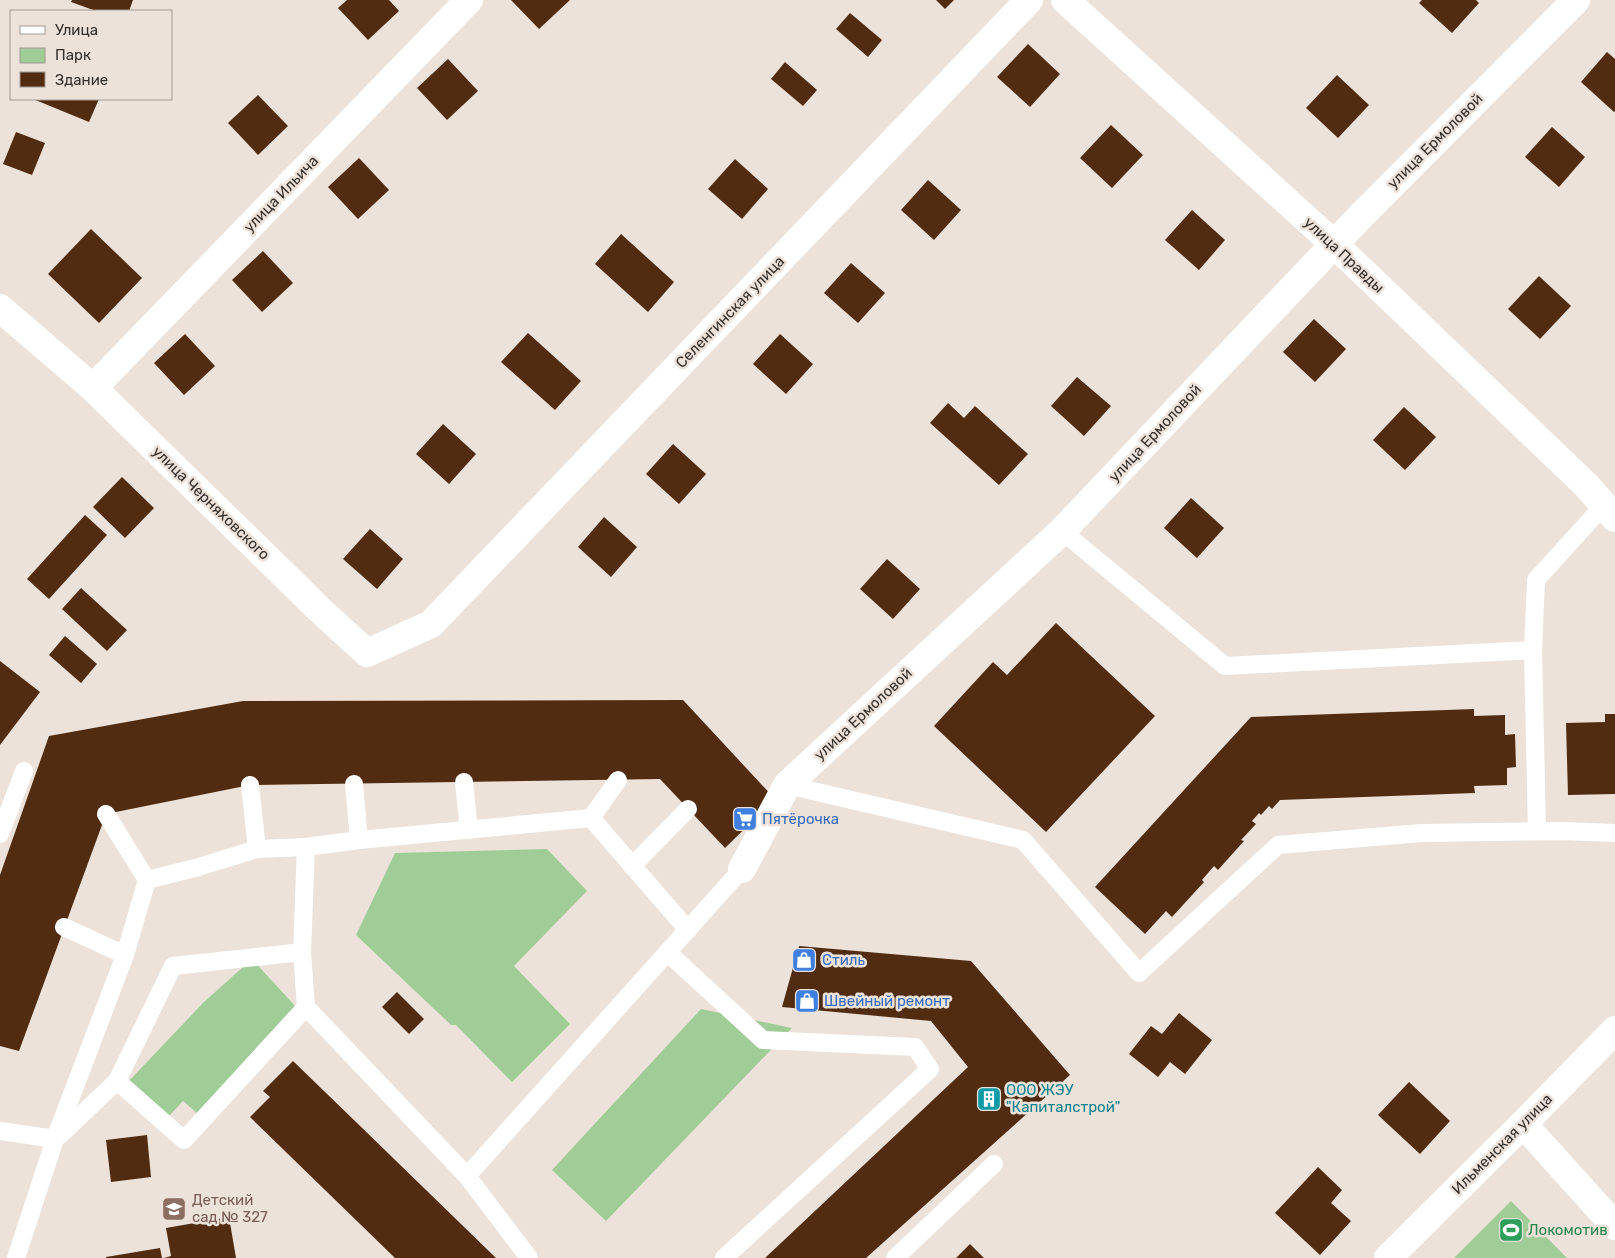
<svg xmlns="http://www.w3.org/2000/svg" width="1615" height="1258" viewBox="0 0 1615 1258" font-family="Rubik,sans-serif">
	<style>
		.green { fill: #a0cc97 }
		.building { fill: #512c10 }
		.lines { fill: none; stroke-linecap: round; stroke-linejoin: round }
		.lane { stroke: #fff; stroke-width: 18 }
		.street { stroke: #fff; stroke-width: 28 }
		.labels { text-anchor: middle; stroke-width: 5; stroke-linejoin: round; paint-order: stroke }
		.street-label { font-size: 15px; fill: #332f2c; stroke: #ece2d9 }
		.shop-label { font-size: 15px; fill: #366cbe; stroke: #ece2d9; text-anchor: start }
		.culture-label { font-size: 15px; fill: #0d838f; stroke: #ece2d9; text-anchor: start }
		.education-label { font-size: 15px; fill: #785e54; stroke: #ece2d9; text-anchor: start }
		.leisure-label { font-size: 15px; fill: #27864d; stroke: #ece2d9; text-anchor: start }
	</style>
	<rect width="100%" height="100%" fill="#ece2d9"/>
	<g class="green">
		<path d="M547,849L587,891L514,966L570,1024L512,1082L456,1025H451L356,935L395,853Z"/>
		<path d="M252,959L296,1007L198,1114L183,1101L168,1117L126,1084L204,1002Z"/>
		<path d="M701,1009L792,1028L606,1221L552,1170Z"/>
		<path d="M1511,1201L1567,1258H1454Z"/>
	</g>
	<g class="building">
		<path d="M72,0H133L129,11H96L71,2Z"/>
		<path d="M347,0H389L399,11L368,40L338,8Z"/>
		<path d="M511,0H570L539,29Z"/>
		<path d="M936,0H954L945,9Z"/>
		<path d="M1422,0H1476L1479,3L1452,33L1419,3Z"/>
		<path d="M850,13L882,40L868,57L836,29Z"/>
		<path d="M1028,44L1060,74L1030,107L997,77Z"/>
		<path d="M1607,52L1615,59V111L1614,112L1581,82Z"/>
		<path d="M448,59L478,91L447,120L417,88Z"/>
		<path d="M785,62L817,90L803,106L771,79Z"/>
		<path d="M1337,75L1369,105L1338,138L1306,108Z"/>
		<path d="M258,95L288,126L258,155L228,123Z"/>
		<path d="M33,99H99L89,122Z"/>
		<path d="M1111,125L1143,155L1112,188L1080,158Z"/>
		<path d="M1552,127L1585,157L1559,187L1525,157Z"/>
		<path d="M16,132L45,143L32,175L3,164Z"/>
		<path d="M359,158L389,190L358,219L328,187Z"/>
		<path d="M735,159L768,189L742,219L708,189Z"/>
		<path d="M928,180L961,210L934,240L901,210Z"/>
		<path d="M1192,210L1225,240L1199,270L1165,240Z"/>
		<path d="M91,229L142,278L99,323L48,274Z"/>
		<path d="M621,234L674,282L648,312L595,264Z"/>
		<path d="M263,251L293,283L262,312L232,280Z"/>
		<path d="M851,263L885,293L858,323L824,293Z"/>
		<path d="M1539,276L1571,306L1540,339L1508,309Z"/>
		<path d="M1314,319L1346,349L1315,382L1283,352Z"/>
		<path d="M528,333L581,381L555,410L501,362Z"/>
		<path d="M185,334L215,366L184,395L154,363Z"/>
		<path d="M780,334L813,364L786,394L753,364Z"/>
		<path d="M1077,377L1111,406L1084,436L1051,406Z"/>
		<path d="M948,403L964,418L975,406L1028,454L999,485L930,423Z"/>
		<path d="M1404,407L1436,437L1405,470L1373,440Z"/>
		<path d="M443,424L476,454L449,484L416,454Z"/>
		<path d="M673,444L706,474L679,504L646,474Z"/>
		<path d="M122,477L154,508L125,538L93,507Z"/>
		<path d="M1191,498L1224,528L1197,558L1164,528Z"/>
		<path d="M85,515L107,535L49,599L27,579Z"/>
		<path d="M604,517L637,547L611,577L578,547Z"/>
		<path d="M370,529L403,559L377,589L343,559Z"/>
		<path d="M887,559L920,589L893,619L860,589Z"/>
		<path d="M81,588L127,630L107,651L62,609Z"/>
		<path d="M1056,623L1155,716L1046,832L934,726L993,662L1007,675Z"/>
		<path d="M65,636L97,664L81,683L49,655Z"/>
		<path d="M0,661L40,692L0,745Z"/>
		<path d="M683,700L775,799L725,848L660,779L250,785L106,814L19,1051L0,1046V875L49,736L243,701Z"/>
		<path d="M1474,709V716L1505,715V735L1515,734L1516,767L1507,768V785L1474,786L1475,793L1280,800L1272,809L1269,806L1261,815L1259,813L1252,821L1256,824L1241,840L1244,841L1218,870L1214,866L1202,880L1204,882L1172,917L1166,911L1145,934L1095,887L1251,717Z"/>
		<path d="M1605,714H1615V794L1568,795L1566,723L1605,722Z"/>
		<path d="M799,946L971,961L1070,1075L866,1258H765L968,1067L931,1021L782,1007Z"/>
		<path d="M397,992L424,1019L409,1034L382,1007Z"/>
		<path d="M1179,1013L1212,1040L1185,1074L1170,1062L1158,1077L1129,1054L1151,1026L1162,1034Z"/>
		<path d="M293,1061L356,1122L496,1258H395L250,1117L270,1097L263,1091Z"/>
		<path d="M1409,1082L1450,1121L1420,1154L1378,1115Z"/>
		<path d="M147,1135L151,1177L111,1182L106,1140Z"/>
		<path d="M1318,1167L1342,1190L1331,1203L1351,1221L1320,1255L1275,1213Z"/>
		<path d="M229,1217L236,1258H164L171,1256L166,1228Z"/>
		<path d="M970,1244L984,1258H956Z"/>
		<path d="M160,1248L162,1258H106V1257Z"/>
	</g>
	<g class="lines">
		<g class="lane">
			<path d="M1062,531L1225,666L1533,650L1536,580L1603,506"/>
			<path d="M1533,650L1537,831"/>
			<path d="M464,782L469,830"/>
			<path d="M354,784L359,840"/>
			<path d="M250,785L257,849"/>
			<path d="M787,785L1023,840L1139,973L1278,845L1422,833L1563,831L1615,833"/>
			<path d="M106,814L147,880"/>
			<path d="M591,818L618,780"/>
			<path d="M0,834L24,771"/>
			<path d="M306,847L302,952L306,1007L467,1176L529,1258"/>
			<path d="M632,866L688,809"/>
			<path d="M64,927L125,955"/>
			<path d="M667,952L763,1040L915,1047L930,1069L724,1258"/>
			<path d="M117,1081L184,1140L306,1007"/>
			<path d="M0,1131L55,1139"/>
			<path d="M59,1136L117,1081L173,966L302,952"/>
			<path d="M467,1176L742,869"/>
			<path d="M16,1258L55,1139L125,955L147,880L195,868L257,849L306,847L359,840L591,818L688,930"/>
			<path d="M895,1258L994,1164"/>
		</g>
		<g class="street">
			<path d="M1065,0L1334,244L1587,486L1615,518"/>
			<path d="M0,308L93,388L320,610L367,653L431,624L1029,0"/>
			<path d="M93,388L469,0"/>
			<path d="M742,869L787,785L1062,531L1359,218L1576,0"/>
			<path d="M1523,1124L1615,1226"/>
			<path d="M1388,1258L1523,1124L1615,1030"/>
		</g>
	</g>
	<defs>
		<symbol id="supermarket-square" viewBox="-11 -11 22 22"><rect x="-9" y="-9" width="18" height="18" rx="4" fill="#3f7fe0" stroke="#ece2d9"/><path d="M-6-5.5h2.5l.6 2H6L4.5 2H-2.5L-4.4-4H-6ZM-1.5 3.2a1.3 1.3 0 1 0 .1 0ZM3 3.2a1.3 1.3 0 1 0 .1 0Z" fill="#fff"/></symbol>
		<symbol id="shop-square" viewBox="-11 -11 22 22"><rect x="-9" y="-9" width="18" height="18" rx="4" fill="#3f7fe0" stroke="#ece2d9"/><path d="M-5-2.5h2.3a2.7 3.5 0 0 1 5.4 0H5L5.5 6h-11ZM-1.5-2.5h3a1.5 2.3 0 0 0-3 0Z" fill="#fff"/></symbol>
		<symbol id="building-square" viewBox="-11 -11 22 22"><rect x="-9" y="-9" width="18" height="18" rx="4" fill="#0f9aa8" stroke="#ece2d9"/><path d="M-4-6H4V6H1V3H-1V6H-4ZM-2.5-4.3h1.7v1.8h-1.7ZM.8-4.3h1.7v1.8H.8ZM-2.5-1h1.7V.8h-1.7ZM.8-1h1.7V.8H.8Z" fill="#fff"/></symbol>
		<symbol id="school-square" viewBox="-11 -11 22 22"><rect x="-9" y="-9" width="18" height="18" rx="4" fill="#8d6e63" stroke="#ece2d9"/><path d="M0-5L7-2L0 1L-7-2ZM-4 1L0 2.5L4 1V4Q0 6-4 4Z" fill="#fff"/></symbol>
		<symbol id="stadium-square" viewBox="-11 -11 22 22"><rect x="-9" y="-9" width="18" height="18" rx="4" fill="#2e9e5b" stroke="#ece2d9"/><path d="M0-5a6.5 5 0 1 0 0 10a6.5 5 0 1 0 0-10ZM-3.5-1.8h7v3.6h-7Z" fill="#fff"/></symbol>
	</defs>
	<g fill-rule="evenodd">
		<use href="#supermarket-square" x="731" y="805" width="28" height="28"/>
		<use href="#shop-square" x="790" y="946" width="28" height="28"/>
		<use href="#shop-square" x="793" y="987" width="28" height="28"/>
		<use href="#building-square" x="975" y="1085" width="28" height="28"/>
		<use href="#school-square" x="160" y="1195" width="28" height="28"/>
		<use href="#stadium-square" x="1497" y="1216" width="28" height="28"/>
	</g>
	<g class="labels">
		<g class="street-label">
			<text transform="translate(1435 141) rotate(-45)" y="5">улица Ермоловой</text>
			<text transform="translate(281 194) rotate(-46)" y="5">улица Ильича</text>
			<text transform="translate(1344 255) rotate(43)" y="5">улица Правды</text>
			<text transform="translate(730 312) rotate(-46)" y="5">Селенгинская улица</text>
			<text transform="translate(1155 433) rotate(-47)" y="5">улица Ермоловой</text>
			<text transform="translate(211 503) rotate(44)" y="5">улица Черняховского</text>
			<text transform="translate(863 714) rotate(-43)" y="5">улица Ермоловой</text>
			<text transform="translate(1502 1144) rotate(-45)" y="5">Ильменская улица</text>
		</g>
		<g class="shop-label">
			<text x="762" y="824">Пятёрочка</text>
			<text x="822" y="965">Стиль</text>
			<text x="824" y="1006">Швейный ремонт</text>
		</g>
		<g class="culture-label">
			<text x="1006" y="1095">ООО ЖЭУ<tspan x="1006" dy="17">"Капиталстрой"</tspan></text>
		</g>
		<g class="education-label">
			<text x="192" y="1205">Детский<tspan x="192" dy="17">сад № 327</tspan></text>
		</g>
		<g class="leisure-label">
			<text x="1528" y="1235">Локомотив</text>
		</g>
	</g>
	<rect x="10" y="10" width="162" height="90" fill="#ece2d9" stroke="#a29a94"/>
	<rect x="20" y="26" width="25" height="8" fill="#ffffff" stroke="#a29a94"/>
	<text x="55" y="35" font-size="15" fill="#332f2c">Улица</text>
	<rect x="20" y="48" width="25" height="15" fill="#a0cc97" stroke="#a29a94"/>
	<text x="55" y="60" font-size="15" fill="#332f2c">Парк</text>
	<rect x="20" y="72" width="25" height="15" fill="#512c10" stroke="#a29a94"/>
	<text x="55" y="85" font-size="15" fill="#332f2c">Здание</text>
</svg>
